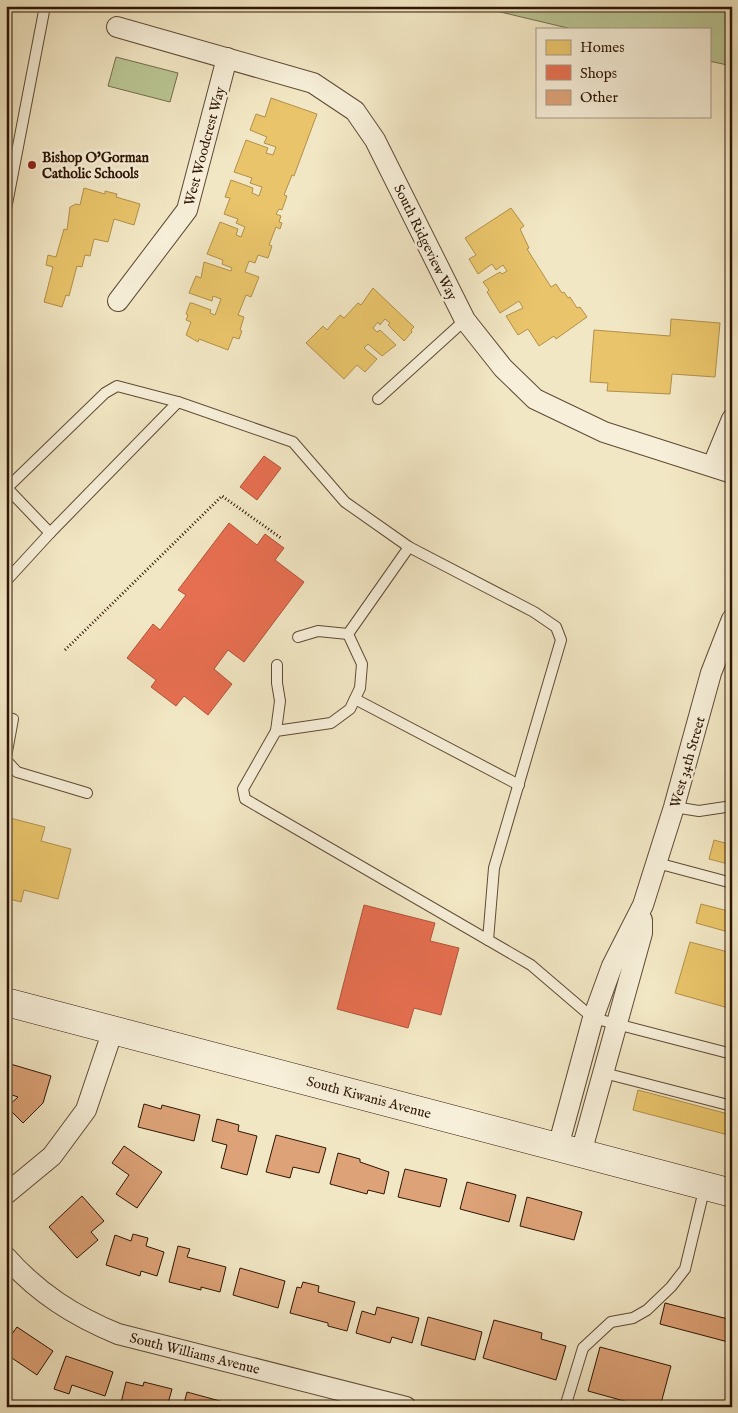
<svg xmlns="http://www.w3.org/2000/svg" width="738" height="1413" viewBox="0 0 738 1413" font-family="'IM FELL English',serif">
	<style>
		.green { fill: #bac594; stroke: #746d4c }
		.homes { fill: #e9c46a; stroke: #b1904b }
		.shops { fill: #e76f51; stroke: #af543a }
		.building { fill: #dda277; stroke: #2d1504 }
		.lines { fill: none; stroke-linecap: round; stroke-linejoin: round }
		.service-casing { stroke: #5e4a34; stroke-width: 12 }
		.minor-casing { stroke: #5e4a34; stroke-width: 22 }
		.secondary-casing { stroke: #2d1504; stroke-width: 29 }
		.path { stroke: #2d1504; stroke-width: 3; stroke-dasharray: 1 2.5; stroke-linecap: butt }
		.service { stroke: #f7efd9; stroke-width: 10 }
		.minor { stroke: #f7efd9; stroke-width: 20 }
		.secondary { stroke: #f7efd9; stroke-width: 28 }
		.poi-dot { fill: #8f2418; stroke: #f7efd9; stroke-width: 2 }
		.labels { text-anchor: middle; stroke-width: 5; stroke-linejoin: round; paint-order: stroke }
		.street-label { font-size: 14px; fill: #2d1504; stroke: #f7efd9 }
		.poi-label { font-size: 14px; font-weight: bold; fill: #2d1504; stroke: #f7efd9; text-anchor: start }
	</style>
	<rect width="100%" height="100%" fill="#f2e7c4"/>
	<filter id="stains"><feTurbulence type="fractalNoise" baseFrequency=".004" numOctaves="4"/><feColorMatrix values="0 0 0 0 .2 0 0 0 0 .09 0 0 0 0 .02 0 0 0 .5 -.17"/></filter>
	<radialGradient id="worn" r=".72"><stop offset=".6" stop-color="#630" stop-opacity="0"/><stop offset="1" stop-color="#630" stop-opacity=".3"/></radialGradient>
	<g class="green">
		<path d="M475,6H732V66L709,61V29H572Z"/>
		<path d="M116,57L178,73L170,102L108,86Z"/>
	</g>
	<g class="homes">
		<path d="M271,98L317,114L294,176L292,175L284,195L287,196L282,210L279,209L276,214L281,216L279,222L282,223L280,229L276,227L269,245L272,246L268,258L258,255L255,263L249,261L245,272L259,277L251,297L246,295L238,315L244,317L240,330L242,331L239,339L233,337L228,350L199,339L198,342L186,335L191,322L186,320L188,315L186,314L190,303H192L211,310L210,313L215,315L221,299L213,296L212,301L189,293L196,276L201,278L204,262L231,271L232,268L222,264L223,260L207,254L220,222L238,229L236,235L241,237L245,227L236,223L238,219L224,214L230,198L225,197L231,180L253,188L252,193L259,196L262,187L250,183L252,178L234,172L246,140L268,148L266,153L273,155L276,147L264,143L267,137L250,130L256,114L265,117Z"/>
		<path d="M84,188L105,194V191L117,194L116,197L140,204L134,225L114,219L108,242L94,239L90,256L85,255L82,267L77,266L69,296L66,295L62,307L44,302L53,267L46,265L48,255L56,257L64,229L67,230L70,207L76,204L80,205Z"/>
		<path d="M511,208L524,226L520,229L529,248L527,249L551,287L556,284L562,293L564,292L568,298L570,297L577,308L580,307L587,317L556,339L554,336L539,346L528,329L518,335L506,316L523,308L519,301L500,313L487,292L489,290L483,282L500,272L502,274L507,271L503,265L496,270L492,264L478,274L469,259L476,255L465,238Z"/>
		<path d="M373,288L414,327L411,330L412,332L404,341L388,325L390,323L385,319L380,325L378,322L373,328L377,332L380,330L396,345L382,356L368,344L364,348L377,359L365,372L357,365L344,379L306,343L323,326L327,330L340,315L344,318L358,303L361,305Z"/>
		<path d="M671,319L720,323L715,377L672,374L670,394L607,391L608,383L590,382L594,330L670,336Z"/>
		<path d="M6,817L45,827L41,841L71,849L58,899L24,890L21,902L6,898Z"/>
		<path d="M714,840L732,845V865L709,859Z"/>
		<path d="M701,904L732,912V933L696,923Z"/>
		<path d="M690,942L732,953V1009L675,993Z"/>
		<path d="M638,1090L732,1115V1136L633,1110Z"/>
	</g>
	<g class="shops">
		<path d="M264,456L281,468L257,500L240,487Z"/>
		<path d="M229,523L257,545L265,534L284,548L275,560L304,582L244,662L228,650L214,669L232,684L208,715L184,696L176,706L151,687L156,680L127,658L153,624L160,630L186,595L178,590Z"/>
		<path d="M364,905L435,923L430,941L459,948L441,1015L414,1008L408,1028L337,1009Z"/>
	</g>
	<g class="building">
		<path d="M7,1063L51,1076L43,1103L23,1123L7,1107L18,1097L6,1093Z"/>
		<path d="M144,1104L161,1109L162,1105L200,1115L194,1141L138,1127Z"/>
		<path d="M217,1119L239,1125L238,1131L257,1136L247,1175L221,1168L227,1145L212,1141Z"/>
		<path d="M276,1135L326,1148L319,1173L293,1167L290,1178L266,1172Z"/>
		<path d="M124,1146L162,1172L137,1208L116,1194L129,1175L112,1163Z"/>
		<path d="M338,1153L360,1159V1162L389,1172L384,1194L368,1190L367,1194L330,1184Z"/>
		<path d="M405,1169L447,1179L440,1207L398,1197Z"/>
		<path d="M467,1182L516,1195L509,1222L460,1209Z"/>
		<path d="M82,1196L104,1221L91,1232L98,1240L77,1258L49,1227Z"/>
		<path d="M527,1197L582,1212L574,1240L520,1226Z"/>
		<path d="M133,1234L148,1238L146,1246L164,1252L157,1276L141,1271L140,1276L106,1265L115,1235L131,1241Z"/>
		<path d="M178,1246L190,1249L187,1257L226,1267L220,1292L201,1287V1290L169,1282Z"/>
		<path d="M240,1268L285,1281L278,1308L233,1295Z"/>
		<path d="M303,1282L319,1286L318,1292L355,1302L347,1331L328,1326V1323L290,1313L297,1287L301,1288Z"/>
		<path d="M665,1303L732,1320V1343L660,1324Z"/>
		<path d="M377,1307L419,1318L412,1343L392,1337L390,1343L356,1333L362,1311L375,1315Z"/>
		<path d="M428,1317L482,1332L475,1360L421,1345Z"/>
		<path d="M494,1320L542,1333L541,1339L566,1346L556,1380L483,1358Z"/>
		<path d="M17,1327L53,1351L37,1375L6,1354V1342Z"/>
		<path d="M600,1347L671,1366L660,1407H646L588,1391Z"/>
		<path d="M66,1356L113,1372L105,1396L72,1385L69,1394L54,1389Z"/>
		<path d="M126,1382L143,1386L144,1382L172,1389L167,1407H120Z"/>
		<path d="M187,1392L231,1404L230,1407H183Z"/>
	</g>
	<g class="lines">
		<defs>
			<g id="service">
				<path d="M6,209L45,6"/>
				<path d="M378,399L465,320"/>
				<path d="M178,402L293,442L345,502L409,547L348,634L362,664L360,688L350,709L331,723L276,731L243,789L245,799L531,965L593,1018L732,1054"/>
				<path d="M6,487L50,533L6,581"/>
				<path d="M7,488L105,393L117,386L178,402L50,533"/>
				<path d="M409,547L534,612L556,627L561,640L494,868L488,940"/>
				<path d="M298,637L318,631L348,634"/>
				<path d="M355,699L519,785"/>
				<path d="M6,717L13,719L6,757"/>
				<path d="M276,731L280,701L277,683V665"/>
				<path d="M6,760L17,772L87,793"/>
				<path d="M674,807L699,811L732,806"/>
				<path d="M657,863L732,883"/>
				<path d="M604,1073L732,1106"/>
				<path d="M565,1407L583,1348L611,1322L633,1318L647,1310L671,1287L685,1269L705,1186"/>
			</g>
			<g id="minor">
				<path d="M117,27L313,83L355,111L375,140L465,320L503,368L535,399L604,432L732,473"/>
				<path d="M118,301L187,210L227,58"/>
				<path d="M713,465L732,419"/>
				<path d="M558,1147L593,1018L612,966L643,905L674,807L711,673L732,619"/>
				<path d="M581,1153L642,933V920"/>
				<path d="M6,1194L52,1156L86,1110L113,1030"/>
				<path d="M6,1257C38,1293 74,1316 118,1334L406,1407"/>
			</g>
			<path id="secondary" d="M6,1002L732,1193"/>
		</defs>
		<use href="#service" class="service-casing"/>
		<use href="#minor" class="minor-casing"/>
		<use href="#secondary" class="secondary-casing"/>
		<path class="path" d="M65,650L222,496L281,538"/>
		<use href="#service" class="service"/>
		<use href="#minor" class="minor"/>
		<use href="#secondary" class="secondary"/>
	</g>
	<circle class="poi-dot" cx="32" cy="165" r="5"/>
	<g class="labels">
		<g class="street-label">
			<text transform="translate(204 146) rotate(-75)" y="5">West Woodcrest Way</text>
			<text transform="translate(426 242) rotate(64)" y="5">South Ridgeview Way</text>
			<text transform="translate(687 762) rotate(-74)" y="5">West 34th Street</text>
			<text transform="translate(369 1097) rotate(15)" y="5">South Kiwanis Avenue</text>
			<text transform="translate(195 1353) rotate(14)" y="5">South Williams Avenue</text>
		</g>
		<g class="poi-label">
			<text x="42" y="162">Bishop O'Gorman<tspan x="42" dy="16">Catholic Schools</tspan></text>
		</g>
	</g>
	<rect width="738" height="1413" fill="none" stroke="#f2e7c4" stroke-width="25"/>
	<rect x="8" y="8" width="723" height="1398" fill="none" stroke="#2d1504" stroke-width="2.5"/>
	<rect x="12" y="12" width="713" height="1388" fill="none" stroke="#2d1504"/>
	<rect x="536" y="28" width="175" height="90" fill="#f7efd9" stroke="#a69884"/>
	<rect x="546" y="40" width="25" height="15" fill="#e9c46a" stroke="#a69884"/>
	<text x="580" y="52" font-size="15" fill="#2d1504">Homes</text>
	<rect x="546" y="65" width="25" height="15" fill="#e76f51" stroke="#a69884"/>
	<text x="580" y="78" font-size="15" fill="#2d1504">Shops</text>
	<rect x="546" y="90" width="25" height="15" fill="#dda277" stroke="#a69884"/>
	<text x="580" y="102" font-size="15" fill="#2d1504">Other</text>
	<rect width="100%" height="100%" filter="url(#stains)"/>
	<rect width="100%" height="100%" fill="url(#worn)"/>
</svg>
